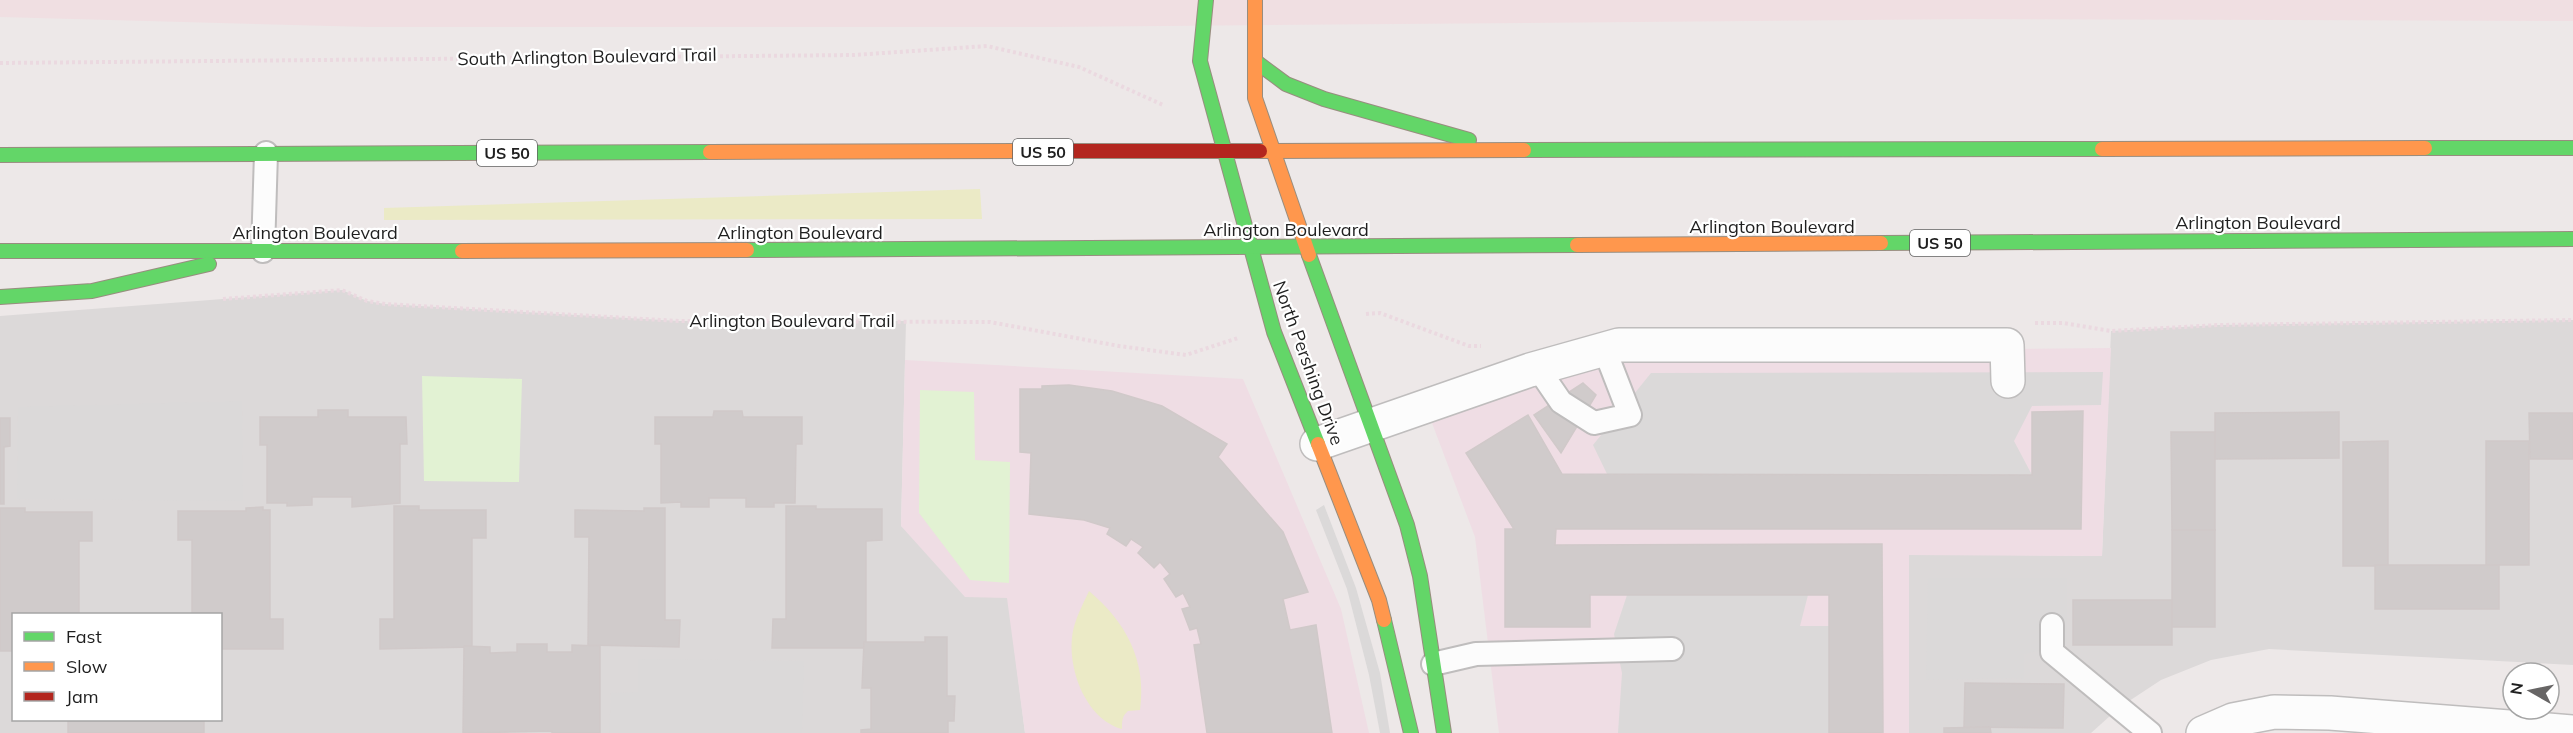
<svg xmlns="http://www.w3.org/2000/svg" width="2573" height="733" viewBox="0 0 2573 733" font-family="Mulish,sans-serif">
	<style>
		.residential { fill: #dcd9d9; fill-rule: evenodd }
		.commercial { fill: #efdde4 }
		.religious { fill: #dbd9d9 }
		.military { fill: #f0dfe2 }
		.grass { fill: #ebeac6 }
		.park { fill: #e2f2d3 }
		.building { fill: #d0cbcb; stroke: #d0c9c9; stroke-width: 1.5 }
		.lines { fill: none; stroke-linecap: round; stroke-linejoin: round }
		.lane-casing { stroke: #bfbdbd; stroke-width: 26 }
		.street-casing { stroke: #bfbdbd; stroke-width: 36 }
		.fast-casing { stroke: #988d7f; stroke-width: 16 }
		.slow-casing { stroke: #988d7f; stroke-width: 16 }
		.jam-casing { stroke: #988d7f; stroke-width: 16 }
		.path { stroke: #ebd9e0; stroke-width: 4; stroke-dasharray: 3 3; stroke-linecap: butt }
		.lane { stroke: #fcfcfc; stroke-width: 22 }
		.street { stroke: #fcfcfc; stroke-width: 33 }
		.fast { stroke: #63d668; stroke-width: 14 }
		.slow { stroke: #ff974d; stroke-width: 14 }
		.jam { stroke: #b3261e; stroke-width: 14 }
		.labels { text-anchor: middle; stroke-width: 4.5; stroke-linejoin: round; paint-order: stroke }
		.shield { fill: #fff; stroke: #626262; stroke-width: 1.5 }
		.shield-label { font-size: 16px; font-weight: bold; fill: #1f1f1f }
		.street-label { font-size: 18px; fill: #1f1f1f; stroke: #fff }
	</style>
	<rect width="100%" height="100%" fill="#ede8e8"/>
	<g class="residential">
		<path d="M342,290L367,301L385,304L679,321H906L901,526L1008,598L1025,733H0V316ZM14,614H220V720H14Z"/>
		<path d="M2573,320V665L2269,649L2211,660L2161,680L2120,707L2091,733H1909V554L2102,556L2111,331L2218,325Z"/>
	</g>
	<g class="commercial">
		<path d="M2111,348L2102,556L1909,555V733H1499L1475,537L1432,423L1618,353Z"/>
		<path d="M905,360L1243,379L1341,609L1369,733H1025L1007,598L965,597L901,526Z"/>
	</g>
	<g class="religious">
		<path d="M2103,372L2101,405L2032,406L2014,441L2032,475L1607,474L1593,445L1651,373Z"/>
		<path d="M242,401L243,501L17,499L18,407Z"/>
		<path d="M1324,505L1356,588L1380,673L1390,733H1380L1369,675L1347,589L1316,510Z"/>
		<path d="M1928,578H2067V644L2024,654V678L1926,680Z"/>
		<path d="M1627,595H1808L1800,626H1829V733H1618L1622,673L1614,634Z"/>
		<path d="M638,659L804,661L802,733H609L611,693L638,692Z"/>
	</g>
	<path class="military" d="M0,0H2573V21L1970,19L1055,27H368L0,17Z"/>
	<g class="grass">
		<path d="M980,189L982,219L384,220V208Z"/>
		<path d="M1089,591C1126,622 1147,661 1140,710L1128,711C1122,716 1122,721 1122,729C1085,719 1066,666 1073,631C1076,617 1083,604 1089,591Z"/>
	</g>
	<g class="park">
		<path d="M422,376L522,379L519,482L424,481Z"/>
		<path d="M920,390L974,392L975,460L1010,462L1009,583L970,580L919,513Z"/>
	</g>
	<g class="building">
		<path d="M1583,383L1596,395L1561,453L1534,415Z"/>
		<path d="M1069,385L1112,391L1162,406L1227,444L1218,457L1283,532L1308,592L1283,599L1290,630L1316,625L1332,733H1207L1194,645L1201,644L1197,628L1190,630L1182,609L1190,607L1183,593L1176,597L1164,579L1170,574L1160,562L1154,568L1138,553L1143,547L1131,539L1126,546L1107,534L1110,528L1084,520L1029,514L1031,453L1020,452V389H1042V386Z"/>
		<path d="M318,410H348V417H406L407,444H400V503L352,507V497H312V505L287,506V503H267V445H260V417H318Z"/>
		<path d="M714,411H742L743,417H802V444H796L795,503H774V507H746V498H709V507H681V502L661,503V444H655V417H713Z"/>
		<path d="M2083,411L2081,529H1556L1555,545L1882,544L1883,733H1829V595H1590V627H1505V529H1514L1466,453L1528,415L1562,474L2032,475V412Z"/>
		<path d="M2339,412V458L2215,459V413Z"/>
		<path d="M2529,413H2573V459H2530Z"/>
		<path d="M0,418H10V446L4,447V504H0Z"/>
		<path d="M2171,432H2215V530H2172Z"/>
		<path d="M2388,441V566H2343V442Z"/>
		<rect x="2486" y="441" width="43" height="124"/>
		<path d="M394,506H419V510H486V538H472V647L380,649V619H394Z"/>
		<path d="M786,506H816V509H882V540L866,541V642H864V648H772L773,619H786Z"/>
		<path d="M263,507V510H270V619H283V649H220V614H192V540H178V511H246V508Z"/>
		<path d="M0,508H25V512H92V541H79V614H14V651H0Z"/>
		<path d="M644,508H665V620H680L679,647L588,645L589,537H575V510L644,511Z"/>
		<rect x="2172" y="530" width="43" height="97"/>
		<rect x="2375" y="565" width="124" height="44"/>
		<rect x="2073" y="600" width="99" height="45"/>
		<path d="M925,637H947V696H955L954,721H948V733H861V730L871,729V688H862L864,642H925Z"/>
		<path d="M517,644H547V652H572V645L600,646V733H552V731L463,733L464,646L490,647V653L517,652Z"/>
		<path d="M1965,683L2064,684L2063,728L1964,727Z"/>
		<rect x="68" y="720" width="136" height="13"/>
		<path d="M1990,727L1991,733H1944V728Z"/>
	</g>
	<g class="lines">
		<defs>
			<g id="lane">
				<path d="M263,251L266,153"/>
				<path d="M1537,367L1561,402L1594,423L1630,415L1604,348"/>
				<path d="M2052,625V652L2150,733"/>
				<path d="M1433,664L1476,654L1672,649"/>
			</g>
			<g id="street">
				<path d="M1317,444L1530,370L1619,345H2007L2008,381"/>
				<path d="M2203,733L2233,720L2274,712L2330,713L2573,732"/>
			</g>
			<g id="fast">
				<path d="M1206,0L1200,61L1274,332L1318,444"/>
				<path d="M1255,61L1286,84L1324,99L1469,140"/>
				<path d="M2425,148H2573"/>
				<path d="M1524,150L2102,149"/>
				<path d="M0,155L710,152"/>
				<path d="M1881,243L2573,239"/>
				<path d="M747,250L1577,245"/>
				<path d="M0,251H462"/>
				<path d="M1309,255L1407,525L1420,576L1444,733"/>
				<path d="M0,297L92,291L209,264"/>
				<path d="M1384,620L1411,733"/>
			</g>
			<g id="slow">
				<path d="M1255,0V98L1309,255"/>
				<path d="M2102,149L2425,148"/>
				<path d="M1260,151L1524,150"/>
				<path d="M710,152L1037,151"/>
				<path d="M1577,245L1881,243"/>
				<path d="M462,251L747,250"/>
				<path d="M1318,444L1379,600L1384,620"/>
			</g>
			<path id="jam" d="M1037,151H1260"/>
		</defs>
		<use href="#lane" class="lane-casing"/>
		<use href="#street" class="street-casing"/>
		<use href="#fast" class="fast-casing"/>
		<use href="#slow" class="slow-casing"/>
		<use href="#jam" class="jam-casing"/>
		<g class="path">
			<path d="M0,63L854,55L987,46L1079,67L1163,105"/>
			<path d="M223,299L342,290L367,301L385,304L679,321L990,322L1119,346L1186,355L1238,338"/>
			<path d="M1366,314L1380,313L1469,346H1481"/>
			<path d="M2035,323H2063L2111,331L2218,325L2573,320"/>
		</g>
		<use href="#lane" class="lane"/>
		<use href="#street" class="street"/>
		<use href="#fast" class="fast"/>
		<use href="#slow" class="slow"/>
		<use href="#jam" class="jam"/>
	</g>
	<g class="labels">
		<g class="shield">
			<rect x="1013" y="139" width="60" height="26" rx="4.5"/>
			<rect x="477" y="140" width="60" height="26" rx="4.5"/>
			<rect x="1910" y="230" width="60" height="26" rx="4.5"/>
		</g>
		<g class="shield-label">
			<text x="1043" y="158">US 50</text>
			<text x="507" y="159">US 50</text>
			<text x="1940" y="249">US 50</text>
		</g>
		<g class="street-label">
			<text transform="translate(587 57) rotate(-1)" y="6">South Arlington Boulevard Trail</text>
			<text x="2258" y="229">Arlington Boulevard</text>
			<text x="1772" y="233">Arlington Boulevard</text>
			<text x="1286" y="236">Arlington Boulevard</text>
			<text x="315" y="239">Arlington Boulevard</text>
			<text x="800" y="239">Arlington Boulevard</text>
			<text x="792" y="327">Arlington Boulevard Trail</text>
			<text transform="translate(1308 363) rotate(70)" y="6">North Pershing Drive</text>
		</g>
	</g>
	<rect x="12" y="613" width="210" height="108" fill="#ffffff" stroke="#a5a5a5" stroke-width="1.5"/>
	<rect x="24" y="632" width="30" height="9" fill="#63d668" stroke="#a5a5a5" stroke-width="1.5"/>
	<text x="66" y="643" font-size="18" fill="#1f1f1f">Fast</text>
	<rect x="24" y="662" width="30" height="9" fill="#ff974d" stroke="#a5a5a5" stroke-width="1.5"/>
	<text x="66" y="673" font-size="18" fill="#1f1f1f">Slow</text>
	<rect x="24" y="692" width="30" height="9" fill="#b3261e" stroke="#a5a5a5" stroke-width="1.5"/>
	<text x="66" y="703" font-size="18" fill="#1f1f1f">Jam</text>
	<g transform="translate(2531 691) rotate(279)"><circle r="28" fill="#ffffff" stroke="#a5a5a5" stroke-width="1.5"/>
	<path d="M0-4.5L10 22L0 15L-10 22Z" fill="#676565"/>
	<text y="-9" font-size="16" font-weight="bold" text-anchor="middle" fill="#1f1f1f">N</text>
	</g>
</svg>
